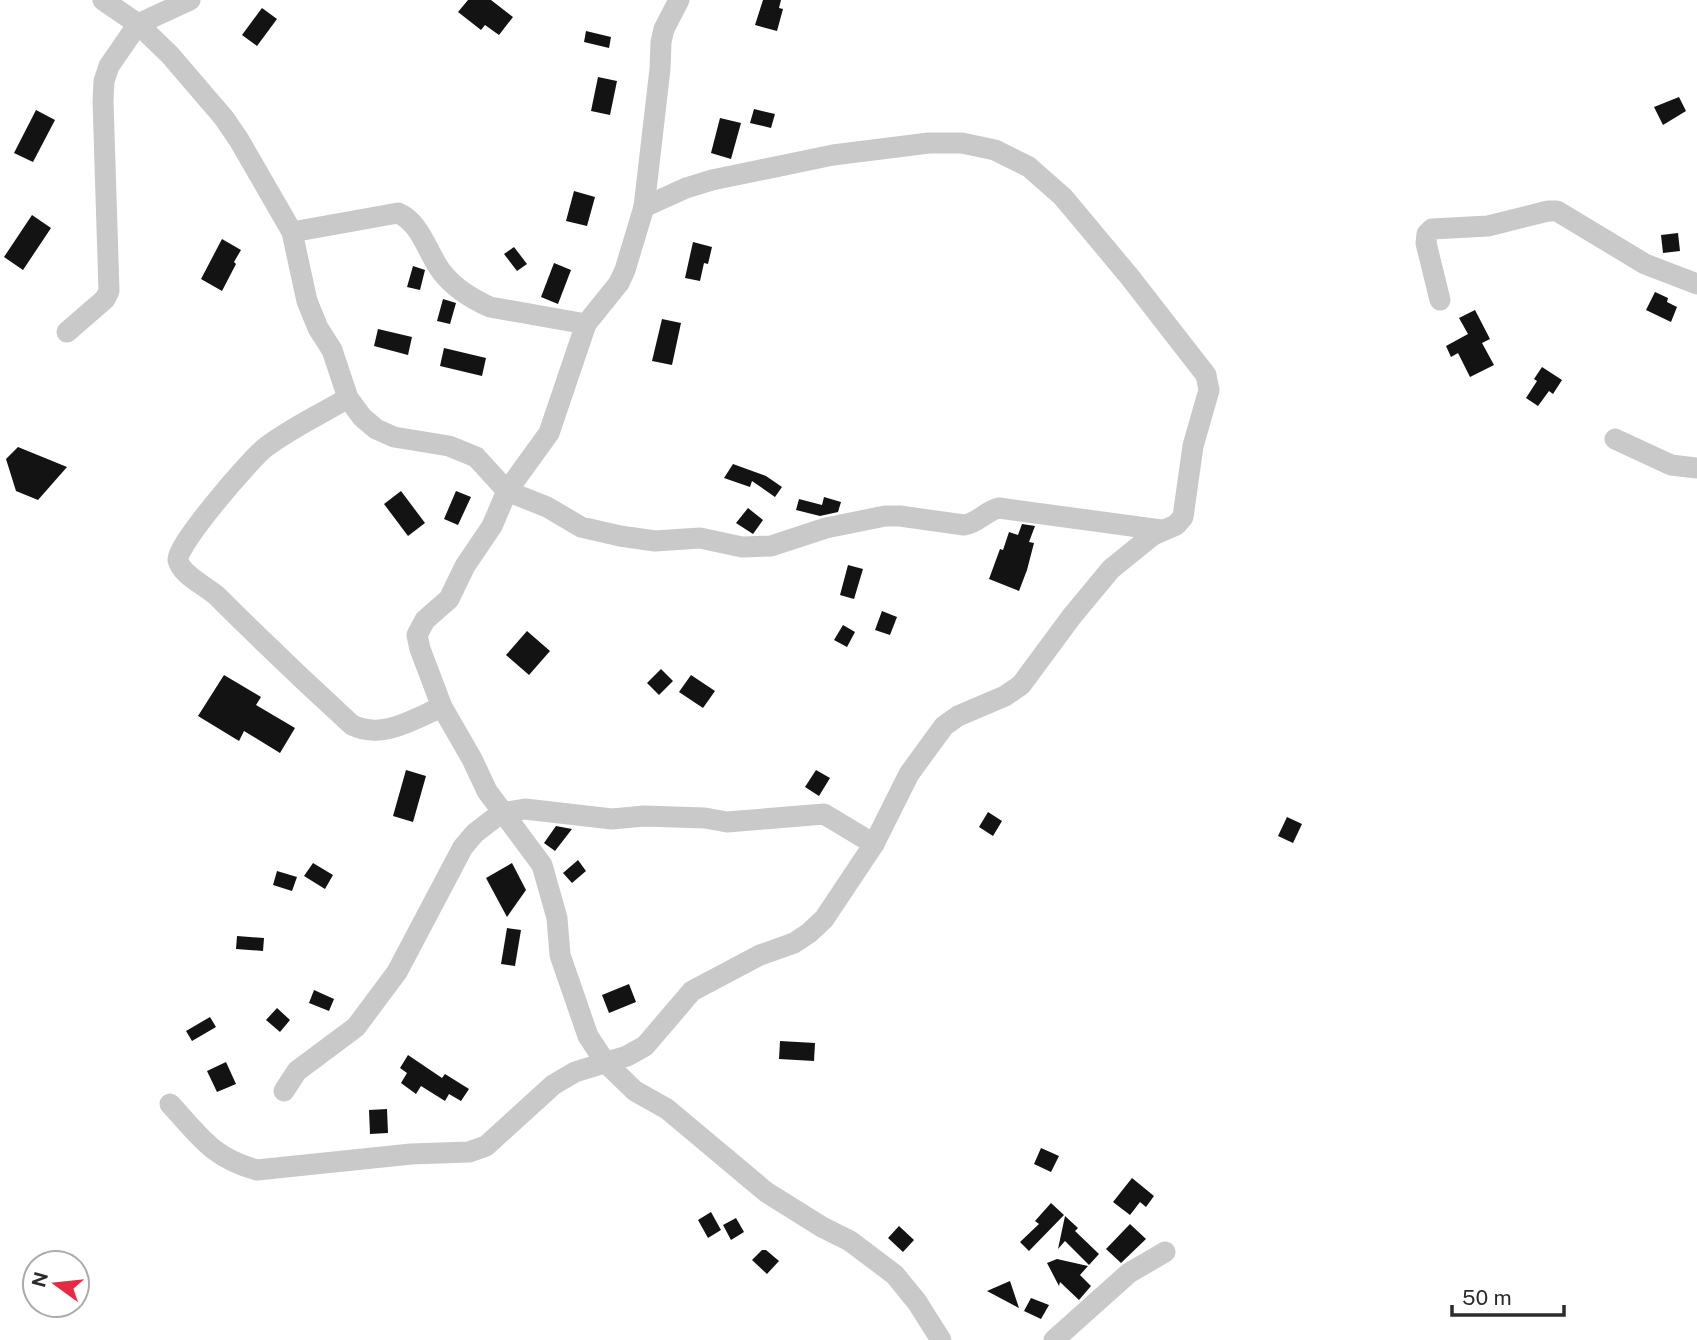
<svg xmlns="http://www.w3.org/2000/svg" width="1697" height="1340" viewBox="0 0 1697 1340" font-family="'Public Sans',sans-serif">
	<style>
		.building { fill: #131313 }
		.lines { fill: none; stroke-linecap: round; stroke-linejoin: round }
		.minor { stroke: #c9c9c9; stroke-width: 21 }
	</style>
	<rect width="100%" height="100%" fill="#fff"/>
	<g class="building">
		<path d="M468,0H491L513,17L499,35L485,25L481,30L458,12Z"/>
		<path d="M763,0H781L779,8L783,9L777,31L755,25Z"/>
		<path d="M262,8L277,19L257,46L242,35Z"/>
		<path d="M586,31L611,37L609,48L584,42Z"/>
		<path d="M598,77L617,81L610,115L591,111Z"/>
		<path d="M1679,97L1686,111L1663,125L1654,107Z"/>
		<path d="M754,109L775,114L771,128L750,123Z"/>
		<path d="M36,110L55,120L33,162L14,153Z"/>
		<path d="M720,118L741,123L731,159L711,153Z"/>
		<path d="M574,191L595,197L587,226L566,221Z"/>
		<path d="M32,215L51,228L23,270L4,257Z"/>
		<path d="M1678,233L1680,251L1663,253L1661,235Z"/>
		<path d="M222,239L241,250L234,262L236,264L222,291L201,279Z"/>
		<path d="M693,242L712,247L708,264L704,263L700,281L685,278Z"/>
		<path d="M514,247L527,264L517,271L504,254Z"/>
		<path d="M554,263L571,270L558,304L541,297Z"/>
		<path d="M413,266L425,270L420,290L407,287Z"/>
		<path d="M1655,292L1668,298L1667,302L1677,307L1671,322L1646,310Z"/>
		<path d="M443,299L456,303L450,324L437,321Z"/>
		<path d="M1475,310L1490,339L1482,343L1494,365L1470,377L1458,353L1451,357L1446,346L1468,334L1459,318Z"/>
		<path d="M662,319L681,323L672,365L652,361Z"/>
		<path d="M378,329L412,337L408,355L374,346Z"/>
		<path d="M444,348L486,358L482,376L440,366Z"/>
		<path d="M1542,367L1562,380L1553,394L1549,391L1538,406L1526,398L1537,381L1534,379Z"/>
		<path d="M18,447L67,467L38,500L16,491L6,459Z"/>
		<path d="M733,464L766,476L782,487L775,497L752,481L750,487L724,478Z"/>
		<path d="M401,491L425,523L408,536L384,504Z"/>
		<path d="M456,491L471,497L458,525L444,519Z"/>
		<path d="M824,497L841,502L838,512L820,516L796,510L799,499L822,505Z"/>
		<path d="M748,508L763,520L753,534L736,523Z"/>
		<path d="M1022,524L1035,526L1029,542L1034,543L1027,570L1019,591L989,579L1000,549L1003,550L1009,532L1018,535Z"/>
		<path d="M848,565L863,569L854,599L840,595Z"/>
		<path d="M882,611L897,617L890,635L875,630Z"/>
		<path d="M843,625L855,632L847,647L834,640Z"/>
		<path d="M527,631L550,651L529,675L506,655Z"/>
		<path d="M661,669L673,681L659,695L647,683Z"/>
		<path d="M224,675L261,697L256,705L295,728L280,753L244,731L239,741L198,716Z"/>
		<path d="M691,675L715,691L703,708L679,692Z"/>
		<path d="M406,770L426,776L413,822L393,816Z"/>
		<path d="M816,770L830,778L819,796L805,787Z"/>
		<path d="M988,812L1002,821L993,836L979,827Z"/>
		<path d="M1287,817L1302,824L1293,843L1278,836Z"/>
		<path d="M556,826L572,829L555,851L544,843Z"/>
		<path d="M578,860L586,871L572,883L563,873Z"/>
		<path d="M313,863L333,875L325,889L304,876Z"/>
		<path d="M512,863L526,890L507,917L486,878Z"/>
		<path d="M277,871L297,877L292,891L273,885Z"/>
		<path d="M507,928L521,930L515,966L501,964Z"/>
		<path d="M237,936L264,938L263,951L236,949Z"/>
		<path d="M629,984L636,1002L609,1013L602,995Z"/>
		<path d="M314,990L334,999L329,1011L309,1003Z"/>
		<path d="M277,1008L290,1020L280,1032L266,1020Z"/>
		<path d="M210,1017L216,1027L192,1041L186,1031Z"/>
		<path d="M780,1041L815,1043L814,1061L779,1059Z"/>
		<path d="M408,1055L442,1078L445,1074L469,1089L461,1101L449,1094L445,1101L421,1086L416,1094L401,1083L407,1073L400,1068Z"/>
		<path d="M226,1062L236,1084L217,1092L207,1071Z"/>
		<path d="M387,1109L388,1133L370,1134L369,1110Z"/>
		<path d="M1041,1148L1059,1156L1051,1172L1034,1164Z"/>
		<path d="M1132,1178L1154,1196L1146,1207L1140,1202L1130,1215L1113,1202Z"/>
		<path d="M1051,1203L1064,1215L1029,1251L1020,1242L1039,1224L1035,1221Z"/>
		<path d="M711,1212L721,1230L708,1238L698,1220Z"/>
		<path d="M1065,1216L1078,1228L1075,1231L1099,1254L1089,1265L1065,1241L1058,1249Z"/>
		<path d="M736,1218L744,1232L731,1240L723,1225Z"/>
		<path d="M1130,1224L1146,1239L1121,1263L1106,1249Z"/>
		<path d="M899,1226L914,1240L903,1252L888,1238Z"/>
		<path d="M762,1250H766L779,1261L767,1274L752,1260Z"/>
		<path d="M1057,1259L1088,1266L1080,1275L1091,1286L1079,1300L1060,1282L1059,1286L1047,1263Z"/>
		<path d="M1010,1281L1019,1308L987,1291Z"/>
		<path d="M1031,1298L1049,1305L1041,1319L1024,1311Z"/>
	</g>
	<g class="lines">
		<g class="minor">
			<path d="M103,0L138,24L170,55L224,118L239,140L292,232L307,301L318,328L332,350L348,398L362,417L376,429L394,437L449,446L476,457L507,491L547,507L581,527L620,536L655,541L700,538L742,547L771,546L826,528L885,516H900L964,525C979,523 985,511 999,508L1161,530"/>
			<path d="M679,0L664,29L661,42L660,69L644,207L625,270L619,283L586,324L549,433L507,491L492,526L465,566L449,599L425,620L417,635L420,649L442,707L472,759L487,791L542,865L557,918L560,955L588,1036L605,1062L635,1091L667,1109L766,1192L822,1227L850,1241L895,1275L917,1302L941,1340"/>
			<path d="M292,232L398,213C421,223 427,252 441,271C453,287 472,299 490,307L586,324"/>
			<path d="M1440,300L1426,243L1427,234L1432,229L1488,226L1548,211H1557L1645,264L1697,284"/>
			<path d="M67,332L105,299L109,291L103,101L104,81L109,66L138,24L190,0"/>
			<path d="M348,398C321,414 291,428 266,447C251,458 175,547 178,560C181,575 206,586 217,596C261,640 306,683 352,725C383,740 413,719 442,707"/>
			<path d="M1615,439L1671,465L1697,468"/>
			<path d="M284,1091L297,1071L356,1027L397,972L463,847L475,833L501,813L525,809L612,819L644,816L705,818L727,822L824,814L874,844"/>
			<path d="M170,1104C200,1136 212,1158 257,1170L411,1154L469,1152L486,1146L553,1085L575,1072L627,1056L645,1046L692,991L760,955L794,943L809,933L824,919L874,844L909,774L944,726L958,716L1005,696L1021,685L1072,616L1111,569L1153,535L1176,525L1183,517L1193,446L1209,390L1206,375L1129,276L1063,197L1029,167L995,150L962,143H929L833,155L712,180L686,188L644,207"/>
			<path d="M1054,1340L1129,1273L1165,1252"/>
		</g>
	</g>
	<g transform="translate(56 1284) rotate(285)"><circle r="33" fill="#ffffff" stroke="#ababab" stroke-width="2"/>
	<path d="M0-5L12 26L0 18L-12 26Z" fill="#e62a44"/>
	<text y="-10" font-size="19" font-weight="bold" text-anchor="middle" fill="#2c2c2c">N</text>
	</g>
	<path d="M1452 1305v10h112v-10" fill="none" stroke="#2c2c2c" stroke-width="3.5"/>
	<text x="1462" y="1305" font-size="21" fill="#2c2c2c" stroke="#ffffff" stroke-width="5" paint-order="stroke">50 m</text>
</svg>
